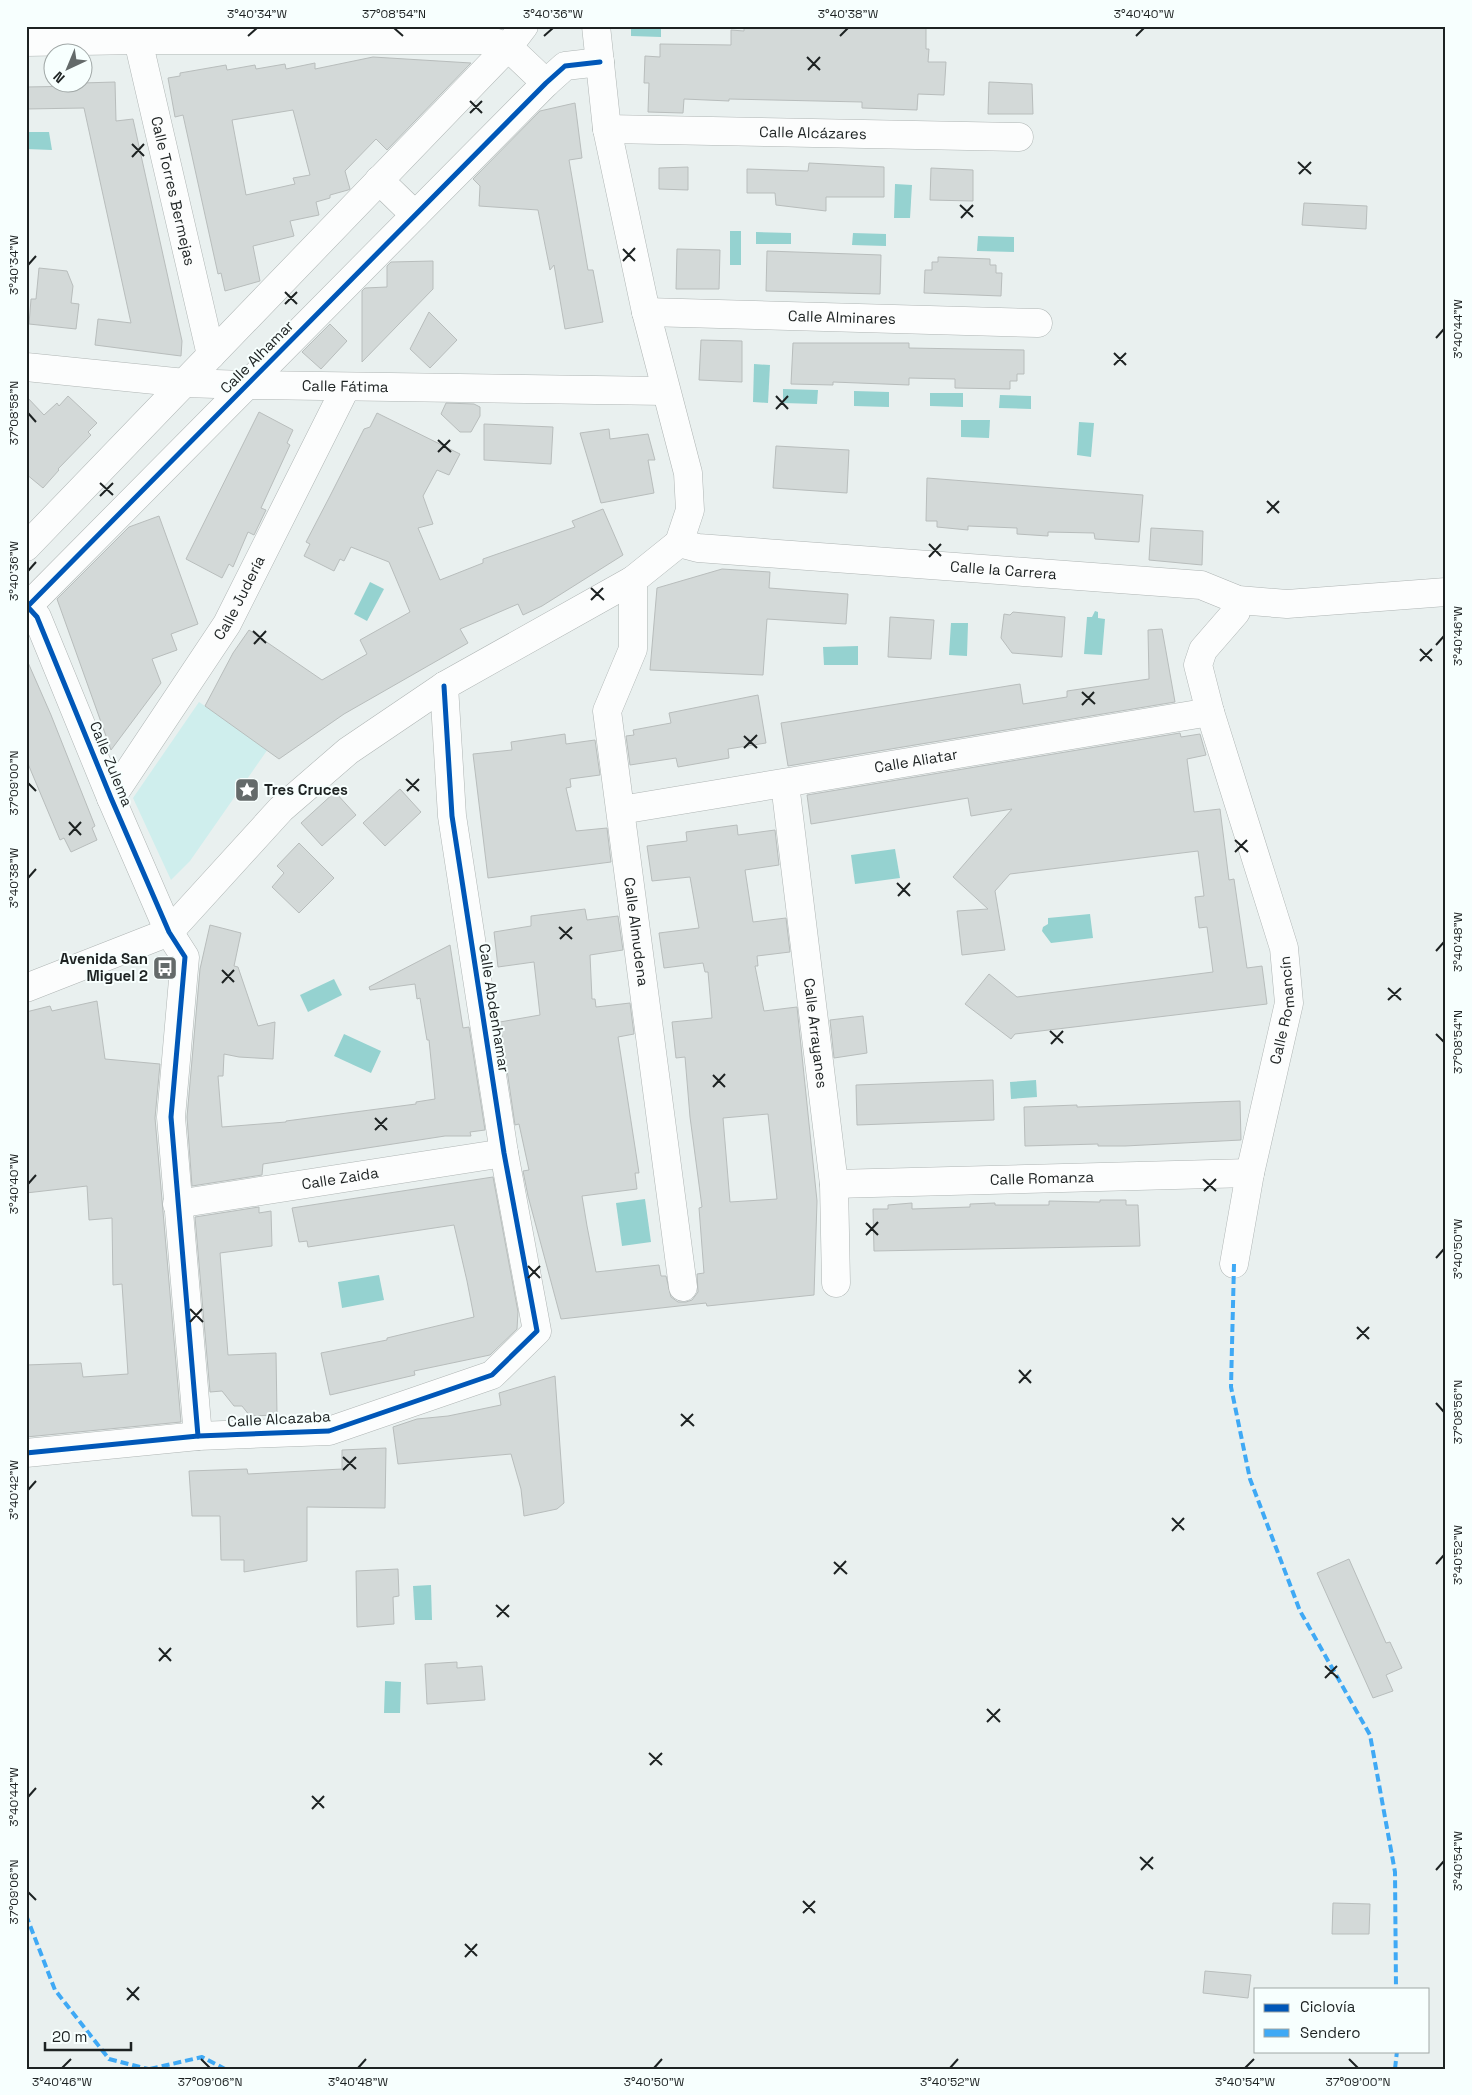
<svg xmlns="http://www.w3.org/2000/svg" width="1472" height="2095" viewBox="0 0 1472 2095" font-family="'Space Grotesk',sans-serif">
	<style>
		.green { fill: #cfeeed }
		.water { fill: #95d2d0 }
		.building { fill: #d3d9d8; stroke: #b8bdbc; fill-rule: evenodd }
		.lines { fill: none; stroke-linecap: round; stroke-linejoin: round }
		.street-casing { stroke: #afb5b4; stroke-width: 29 }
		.secondary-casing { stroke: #afb5b4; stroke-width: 29 }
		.street { stroke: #fcfdfd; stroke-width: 28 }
		.secondary { stroke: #fcfdfd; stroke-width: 28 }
		.quiet { stroke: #3fa9f5; stroke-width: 4; stroke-dasharray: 8 4; stroke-linecap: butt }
		.cycleway-casing { stroke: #f7fffe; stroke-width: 8 }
		.cycleway { stroke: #0057b8; stroke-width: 5 }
		.ticks { fill: none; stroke: #1d2222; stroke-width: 2 }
		.labels { text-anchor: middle; stroke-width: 4; stroke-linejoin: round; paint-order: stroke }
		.street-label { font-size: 15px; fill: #1d2222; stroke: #f7fffe }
		.poi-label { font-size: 15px; font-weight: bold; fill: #1d2222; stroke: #f7fffe; text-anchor: start }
		.neatline { fill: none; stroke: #1d2222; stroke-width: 2 }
		.ticks-label { font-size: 12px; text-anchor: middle; fill: #1d2222 }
	</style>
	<rect width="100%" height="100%" fill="#e9f0ef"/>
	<path class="green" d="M199,702L268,749L190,861L171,880L133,798Z"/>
	<g class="water">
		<path d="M631,26H661V37L631,36Z"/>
		<path d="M26,132H49L52,150L26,149Z"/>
		<path d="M895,184L912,185L910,218H894Z"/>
		<rect x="730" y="231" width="11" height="34"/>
		<path d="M756,232L791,233V244H756Z"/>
		<path d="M853,233L886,234V246L852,245Z"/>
		<path d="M978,236L1014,237V252L977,251Z"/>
		<path d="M754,364L770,365L768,403L753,402Z"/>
		<path d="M783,389L818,390L817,404L783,403Z"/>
		<path d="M854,391L889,392V407L854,406Z"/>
		<path d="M930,393H963V407L930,406Z"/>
		<path d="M1000,395L1031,396V409L999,408Z"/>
		<path d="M961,420H990L989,438L961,437Z"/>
		<path d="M1079,422L1094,423L1091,457L1077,455Z"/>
		<path d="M370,582L384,589L367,621L354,614Z"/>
		<path d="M1095,611L1098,612V618L1105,619L1102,655L1084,654L1087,617H1092Z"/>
		<path d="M951,623H968L967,656L949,655Z"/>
		<path d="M858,646V665H824L823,647Z"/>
		<path d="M895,849L900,878L855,884L851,855Z"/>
		<path d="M1090,914L1093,938L1051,943L1042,931L1043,927L1048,924V918Z"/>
		<path d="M334,979L342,995L308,1012L300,995Z"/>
		<path d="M344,1034L381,1051L371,1073L334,1056Z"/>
		<path d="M1036,1080L1037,1097L1011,1099L1010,1082Z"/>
		<path d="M645,1199L651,1242L622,1246L616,1203Z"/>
		<path d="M379,1275L384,1300L342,1308L338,1282Z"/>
		<path d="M431,1585L432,1620H415L413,1586Z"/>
		<path d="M385,1681L401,1682L400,1713H384Z"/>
	</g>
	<g class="building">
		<path d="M744,26H926V49H929L928,62H946L944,95L918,94L917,110L862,108V102L729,99V101L684,99L683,113L648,112L649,83H644L645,56L660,57V44L731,45V30L744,31Z"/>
		<path d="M373,57L471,63L387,150L376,139L345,171L350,189L348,190L330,195V198L316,202L319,215L290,221L294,236L253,246L260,281L225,291L221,273L218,274L183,115L175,117L168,78L180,76V73L226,65L227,70L255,65L256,69L285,64L286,69L315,63V69ZM293,110L310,175L293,178L295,184L246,195L232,120Z"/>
		<path d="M115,82L116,121L133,119L182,341L181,356L95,345L98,319L131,323L84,108L26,109V87L83,86L82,83Z"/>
		<path d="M989,82L1032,84L1033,114H988Z"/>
		<path d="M575,103L582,158L569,160L588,270H593L603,322L565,329L554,265L550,270L538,210L479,206L480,186L473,179L540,111Z"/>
		<path d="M809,163L884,167V197H826V211L776,205L775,193H747V169L808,171Z"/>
		<path d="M688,167V190L659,189V168Z"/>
		<path d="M931,168L973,170V201L930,200Z"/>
		<path d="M1304,203L1367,206L1366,229L1302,225Z"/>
		<path d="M677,249L720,250L719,289H676Z"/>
		<path d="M767,251L881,255L880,294L766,291Z"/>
		<path d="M938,257L990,259V265H996V273H1002L1001,296L924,293L925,270H932V262H938Z"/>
		<path d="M433,261V289L362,362V291L365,288L387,287V266L391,262Z"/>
		<path d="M39,268L67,271L73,286L71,303L79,304L76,329L29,324L31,299H36Z"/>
		<path d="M429,312L457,340L430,368L410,349Z"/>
		<path d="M330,324L347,341L321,369L302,352Z"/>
		<path d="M701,340L742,341V382L699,380Z"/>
		<path d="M793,343H909V348L1024,350V374H1017V381H1010V389L955,388V379L909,378V385L833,382V385L791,384Z"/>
		<path d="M26,396L44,415L57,403L59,406L68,396L97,423L88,432L91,435L58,469L59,470L43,488L26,474Z"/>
		<path d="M446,403L474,404L480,407V416L471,432H460L441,414Z"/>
		<path d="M259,412L293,430L287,443L290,445L261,508L266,510L254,535L248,532L233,567L229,564L222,578L186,559Z"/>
		<path d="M377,413L460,454L449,475L437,470L423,496L433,524L418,528L440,580L483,563V559L575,527L572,521L603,509L623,555L542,606L523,615L518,604L460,629L468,643L344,714L279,759L205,706L233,653L249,630L322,680L367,654L360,640L410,612L389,562L351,547L344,561L340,559L334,571L304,556L310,544L306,542L330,496L364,429L370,427Z"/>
		<path d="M484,424L553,427L551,464L484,460Z"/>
		<path d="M609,429L610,439L648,434L655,460H648L654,493L601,503L580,433Z"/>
		<path d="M776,446L849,450L847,493L773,488Z"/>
		<path d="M927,478L1143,495L1139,542L1095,539L1094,533L1048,532V536L1017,534V528L968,526V530L937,527V521H926Z"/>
		<path d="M159,516L198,624L171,634L177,650L152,659L161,683L111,750L57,599L129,527Z"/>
		<path d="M1151,528L1203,531L1202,565L1149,560Z"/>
		<path d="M722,569L770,572L769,588L848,594L846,624L767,619L763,675L650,670L657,588Z"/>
		<path d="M1013,612L1065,617L1062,657L1012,653L1001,638L1004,614L1010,615Z"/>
		<path d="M890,617L934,620L931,659L888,657Z"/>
		<path d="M1162,629L1175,702L788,766L781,723L1020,684L1023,704L1067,697V691L1149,679L1148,630Z"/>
		<path d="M26,658L51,715L95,826L92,828L97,840L71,852L64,838L60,840L26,759Z"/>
		<path d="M758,695L766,743L728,749L729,758L678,767L676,758L630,765L626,736L634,735L633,730L671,723L669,713Z"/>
		<path d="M1180,733L1181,737L1200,734L1206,755L1187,759L1194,812L1220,809L1229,880L1234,879L1247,968L1262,966L1267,1004L1015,1034L1011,1039L965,1004L989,974L1017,997L1213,972L1207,927L1199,928L1195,897L1204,896L1198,851L1010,874L995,891L1005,950L962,955L957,911L988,909L953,877L1012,809L971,816L968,798L811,824L807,795Z"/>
		<path d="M565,734L566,744L595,740L600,775L570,779L571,787L566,788L576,831L607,828L611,862L488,878L473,754L512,750L511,742Z"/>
		<path d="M400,789L421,812L385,846L363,823Z"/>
		<path d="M335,792L356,815L322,846L301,823Z"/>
		<path d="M737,825L738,835L775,830L779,865L745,870L753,922L786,918L790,952L757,956L758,966H755L764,1011L797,1007L817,1201L814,1295L707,1306L706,1303L561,1319L528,1196L523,1171L529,1170L519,1124L515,1125L500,1022L540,1015L534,962L498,967L494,932L531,926V916L585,909L587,920L618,916L623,950L590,955L592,999H595L596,1007L630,1003L634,1034L618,1037L639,1173H635L637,1189L582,1196L587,1226L596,1272L659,1265L661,1276H666L671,1297L678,1302H686L692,1300L698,1292L697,1274L704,1273L699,1208L702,1207L690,1117L685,1057L676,1058L672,1022L712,1018L708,972H705L703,963L664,968L659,933L699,928L690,877L652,881L647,846L687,841L686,832ZM768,1114L777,1199L730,1202L723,1118Z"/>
		<path d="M299,843L334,878L299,913L272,887L284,873L277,866Z"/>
		<path d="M210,925L241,933L234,966L238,967L258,1026L275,1022L273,1059L239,1057L224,1054L223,1076H218L222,1127L286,1122V1121L416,1104V1102L435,1099L429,1040H427L420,998L417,999L415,984L370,990L369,987L450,945L463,1028L469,1027L485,1130L470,1132L471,1136H445L263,1164L262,1175L192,1186L187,1117L200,969Z"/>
		<path d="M97,1001L105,1059L160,1064L155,1118L181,1422L26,1437V1365L81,1363L83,1377L128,1374L122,1284L113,1285L112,1218L89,1220L87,1186L26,1193V1012L50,1006L52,1011Z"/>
		<path d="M863,1016L867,1053L834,1058L830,1020Z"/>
		<path d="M993,1080L994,1120L857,1125L856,1085Z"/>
		<path d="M1240,1101L1241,1140L1125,1146H1098V1144L1025,1146L1024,1107L1077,1105V1107Z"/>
		<path d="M493,1177L518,1312L517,1329L490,1355L414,1371L415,1375L330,1395L321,1353L387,1340V1338L474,1317L467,1281L454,1225L308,1247L307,1241L299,1242L292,1208Z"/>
		<path d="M1100,1200H1126V1205H1138L1140,1246L874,1251L873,1209H888V1205L912,1203V1209L970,1207V1204L995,1203V1205H1049V1201L1100,1202Z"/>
		<path d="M259,1207V1213L271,1211L272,1246L220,1253L228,1355L276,1353L277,1415L250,1416L242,1406H234L222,1391L210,1392L195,1217Z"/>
		<path d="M555,1376L564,1503L557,1509L524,1516L521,1489L511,1454L398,1464L393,1427L417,1419L448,1416L501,1405L499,1393Z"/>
		<path d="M386,1448L385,1508L307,1507V1561L244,1572V1560H221L220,1516H192L189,1471L247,1469L248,1474L342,1469V1450Z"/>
		<path d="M1349,1559L1386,1643L1390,1642L1402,1668L1386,1675L1393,1691L1373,1698L1317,1573Z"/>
		<path d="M398,1569L399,1596L393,1597L394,1624L357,1627L356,1571Z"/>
		<path d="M457,1662V1668L482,1666L485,1700L427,1704L425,1664Z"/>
		<path d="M1333,1903L1370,1904L1369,1934H1332Z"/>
		<path d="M1205,1971L1251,1975L1248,1998L1203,1993Z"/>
	</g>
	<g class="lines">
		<defs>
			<g id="street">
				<path id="s1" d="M138,26V40L211,355"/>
				<path d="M26,42L138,40H488L508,47L546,83"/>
				<path id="s2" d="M607,129L1019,137"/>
				<path d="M379,180L415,215"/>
				<path id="s3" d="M646,312L1038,323"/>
				<path id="s4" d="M26,367L185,383L246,385L665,391"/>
				<path d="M26,547L508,47L524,26"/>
				<path id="s5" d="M633,580V649L607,711L683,1287"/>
				<path d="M26,605L37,617L111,798L169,932L185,957L171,1117L198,1436"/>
				<path d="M26,608L546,83L565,66L600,62"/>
				<path id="s6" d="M785,784L834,1184L836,1283"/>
				<path id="s7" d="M111,798L227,624L346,387"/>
				<path id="s8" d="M621,810L1210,712"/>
				<path id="s9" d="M834,1184L1250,1173"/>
				<path id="s10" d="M177,1204L504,1153"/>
				<path id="s11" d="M1234,1264L1250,1173L1289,1003L1284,948L1210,712L1198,665L1203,650L1236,612L1238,600"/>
				<path d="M26,1453L198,1436L329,1431L492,1375L537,1331L504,1153L452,816L444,686"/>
			</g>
			<g id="secondary">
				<path d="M596,26L607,129L646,312L688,473L690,510L679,543"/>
				<path id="s12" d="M679,543L698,548L1201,585L1238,600L1287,604L1446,592"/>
				<path d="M26,988L169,932L281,809L348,751L444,686L633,580L679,543"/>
			</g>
		</defs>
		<use href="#street" class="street-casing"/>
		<use href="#secondary" class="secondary-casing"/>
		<use href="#street" class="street"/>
		<use href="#secondary" class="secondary"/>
		<g class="quiet">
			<path d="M1234,1264L1231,1387L1250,1479L1300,1611L1370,1735L1395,1872L1396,1989"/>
			<path d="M26,1915L55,1990L109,2059L148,2069"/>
			<path d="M150,2069L202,2057L225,2069"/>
			<path d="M1395,2069L1397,2051"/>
		</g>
		<defs>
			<g id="cycleway">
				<path d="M26,605L37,617L111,798L169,932L185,957L171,1117L198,1436"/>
				<path d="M26,608L546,83L565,66L600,62"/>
				<path d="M26,1453L198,1436L329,1431L492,1375L537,1331L504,1153L452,816L444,686"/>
			</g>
		</defs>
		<use href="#cycleway" class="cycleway-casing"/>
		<use href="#cycleway" class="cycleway"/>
	</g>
	<path class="ticks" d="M394,28L403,36M248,36L257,28M544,36L553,28M840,36L848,28M1136,36L1144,28M807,57L820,70M808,70L820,57M470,101L482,113M470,113L482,101M132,144L144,156M132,157L144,144M1298,162L1311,174M1299,174L1311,162M960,205L973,217M961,218L973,205M623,249L635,261M623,261L635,248M28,265L36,256M285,292L297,304M285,304L297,292M1436,338L1444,329M1114,353L1126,365M1114,365L1126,353M776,396L788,409M776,409L788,396M28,413L36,422M438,440L451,452M438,452L450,440M100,483L113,495M100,496L113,483M1267,501L1279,513M1267,513L1279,501M929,544L941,556M929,557L941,544M28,571L36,562M591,588L604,600M591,600L603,588M253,631L266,643M254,644L266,631M1436,645L1444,636M1420,649L1432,661M1420,661L1432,649M1082,692L1095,704M1082,705L1094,692M744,736L757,748M744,748L757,735M406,779L419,791M28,783L36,791M407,791L419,779M69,822L81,835M69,835L81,822M1235,840L1248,852M1235,852L1247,840M28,878L36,869M897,883L910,896M898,896L910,883M559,927L572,939M560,939L572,927M1436,951L1444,942M222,970L234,982M222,983L234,970M1388,988L1401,1000M1388,1000L1401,988M1050,1031L1063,1043M1436,1034L1444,1042M1051,1044L1063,1031M713,1075L725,1087M713,1087L725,1074M375,1118L387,1130M375,1130L387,1118M1203,1179L1216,1191M28,1184L36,1175M1204,1191L1216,1179M866,1223L878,1235M866,1235L878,1222M1436,1258L1444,1249M528,1266L540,1278M528,1278L540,1266M190,1309L203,1322M190,1322L202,1309M1357,1327L1369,1339M1357,1339L1369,1327M1019,1370L1031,1383M1019,1383L1031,1370M1436,1403L1444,1412M681,1414L694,1426M681,1426L693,1414M343,1457L356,1469M343,1470L356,1457M28,1490L36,1481M1172,1518L1184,1530M1172,1531L1184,1518M834,1562L847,1574M1436,1564L1444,1555M834,1574L846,1561M496,1605L509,1617M497,1617L509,1605M159,1648L171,1661M159,1661L171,1648M1325,1666L1338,1678M1325,1678L1337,1666M987,1709L1000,1722M987,1722L1000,1709M649,1753L662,1765M650,1765L662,1753M312,1796L324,1808M28,1797L36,1788M312,1809L324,1796M1140,1857L1153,1869M1141,1870L1153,1857M1436,1870L1444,1861M28,1892L36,1900M803,1901L815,1913M803,1913L815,1901M465,1944L477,1956M465,1957L477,1944M127,1988L139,2000M127,2000L139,1987M201,2059L210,2068M1349,2059L1358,2068M62,2068L71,2059M358,2068L366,2059M654,2068L662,2059M950,2068L958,2059M1245,2068L1254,2059"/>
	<defs>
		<symbol id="sight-square" viewBox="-11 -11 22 22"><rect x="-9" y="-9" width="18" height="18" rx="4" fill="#646a6a" stroke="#f7fffe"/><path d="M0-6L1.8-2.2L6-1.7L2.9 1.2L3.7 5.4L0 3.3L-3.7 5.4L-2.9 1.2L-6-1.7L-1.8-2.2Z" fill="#fff"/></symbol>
		<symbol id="bus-square" viewBox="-11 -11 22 22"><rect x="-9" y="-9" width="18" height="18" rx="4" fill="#646a6a" stroke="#f7fffe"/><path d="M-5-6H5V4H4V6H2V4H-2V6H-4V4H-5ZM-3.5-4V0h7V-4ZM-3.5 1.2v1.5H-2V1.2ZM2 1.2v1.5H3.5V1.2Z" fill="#fff"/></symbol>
	</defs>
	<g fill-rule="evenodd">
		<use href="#sight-square" x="233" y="776" width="28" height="28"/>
		<use href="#bus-square" x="151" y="954" width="28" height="28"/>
	</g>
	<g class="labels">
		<g class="street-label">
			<text dy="5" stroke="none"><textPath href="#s2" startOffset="206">Calle Alcázares</textPath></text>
			<text dy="5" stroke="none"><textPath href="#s1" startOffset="169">Calle Torres Bermejas</textPath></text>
			<text dy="5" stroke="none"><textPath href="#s3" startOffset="196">Calle Alminares</textPath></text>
			<text transform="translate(257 357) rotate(-45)" y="5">Calle Alhamar</text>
			<text dy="5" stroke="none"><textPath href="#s4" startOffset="320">Calle Fátima</textPath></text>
			<text dy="5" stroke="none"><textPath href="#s12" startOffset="326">Calle la Carrera</textPath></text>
			<text dy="5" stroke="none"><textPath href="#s7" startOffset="238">Calle Judería</textPath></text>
			<text dy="5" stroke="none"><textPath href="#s8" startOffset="299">Calle Aliatar</textPath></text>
			<text transform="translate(111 764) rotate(68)" y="5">Calle Zulema</text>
			<text dy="5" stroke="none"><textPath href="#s5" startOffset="359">Calle Almudena</textPath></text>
			<text transform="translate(494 1008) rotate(81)" y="5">Calle Abdenhamar</text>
			<text dy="5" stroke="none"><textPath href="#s11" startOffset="259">Calle Romancín</textPath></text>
			<text dy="5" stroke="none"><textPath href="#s6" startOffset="251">Calle Arrayanes</textPath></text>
			<text dy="5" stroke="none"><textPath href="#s10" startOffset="165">Calle Zaida</textPath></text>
			<text dy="5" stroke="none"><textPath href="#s9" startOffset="208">Calle Romanza</textPath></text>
			<text transform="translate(279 1419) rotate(-3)" y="5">Calle Alcazaba</text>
		</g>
		<g class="poi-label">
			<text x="264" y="795">Tres Cruces</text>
			<text x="148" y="964" text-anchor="end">Avenida San<tspan x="148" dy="17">Miguel 2</tspan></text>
		</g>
	</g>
	<rect width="1472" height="2095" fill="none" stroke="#f7fffe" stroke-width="55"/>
	<rect x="1254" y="1988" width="175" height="65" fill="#f7fffe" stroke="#a0a7a6"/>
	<rect x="1264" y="2004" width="25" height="8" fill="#0057b8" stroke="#a0a7a6"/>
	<text x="1300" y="2012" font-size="15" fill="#1d2222">Ciclovía</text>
	<rect x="1264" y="2029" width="25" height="8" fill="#3fa9f5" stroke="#a0a7a6"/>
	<text x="1300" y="2038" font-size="15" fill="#1d2222">Sendero</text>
	<g transform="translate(68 68) rotate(224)"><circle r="24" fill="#f7fffe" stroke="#a0a7a6"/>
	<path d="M0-4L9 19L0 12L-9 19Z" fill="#646a6a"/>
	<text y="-8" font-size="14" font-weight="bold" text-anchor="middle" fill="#1d2222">N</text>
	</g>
	<path d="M45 2042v8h86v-8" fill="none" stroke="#1d2222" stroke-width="2.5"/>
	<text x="52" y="2042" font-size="15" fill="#1d2222" stroke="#f7fffe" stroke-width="4" paint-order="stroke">20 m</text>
	<rect x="28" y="28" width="1416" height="2040" class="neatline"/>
	<g class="ticks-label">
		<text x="257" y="18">3°40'34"W</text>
		<text x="394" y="18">37°08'54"N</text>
		<text x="553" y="18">3°40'36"W</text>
		<text x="848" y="18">3°40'38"W</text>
		<text x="1144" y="18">3°40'40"W</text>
		<text transform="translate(14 265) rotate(-90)" y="4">3°40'34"W</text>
		<text transform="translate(1458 329) rotate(-90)" y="4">3°40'44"W</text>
		<text transform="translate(14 413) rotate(-90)" y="4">37°08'58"N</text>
		<text transform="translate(14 571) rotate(-90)" y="4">3°40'36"W</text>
		<text transform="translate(1458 636) rotate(-90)" y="4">3°40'46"W</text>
		<text transform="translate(14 783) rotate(-90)" y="4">37°09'00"N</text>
		<text transform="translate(14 878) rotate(-90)" y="4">3°40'38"W</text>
		<text transform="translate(1458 942) rotate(-90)" y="4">3°40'48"W</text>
		<text transform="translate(1458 1042) rotate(-90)" y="4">37°08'54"N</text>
		<text transform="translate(14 1184) rotate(-90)" y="4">3°40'40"W</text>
		<text transform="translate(1458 1249) rotate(-90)" y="4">3°40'50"W</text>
		<text transform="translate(1458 1412) rotate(-90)" y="4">37°08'56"N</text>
		<text transform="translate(14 1490) rotate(-90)" y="4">3°40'42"W</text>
		<text transform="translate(1458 1555) rotate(-90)" y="4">3°40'52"W</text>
		<text transform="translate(14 1797) rotate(-90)" y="4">3°40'44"W</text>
		<text transform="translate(1458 1861) rotate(-90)" y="4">3°40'54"W</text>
		<text transform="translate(14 1892) rotate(-90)" y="4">37°09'06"N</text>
		<text x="62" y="2086">3°40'46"W</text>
		<text x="210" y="2086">37°09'06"N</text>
		<text x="358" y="2086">3°40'48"W</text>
		<text x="654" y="2086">3°40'50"W</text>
		<text x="950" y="2086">3°40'52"W</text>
		<text x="1245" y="2086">3°40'54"W</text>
		<text x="1358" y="2086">37°09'00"N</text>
	</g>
</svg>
